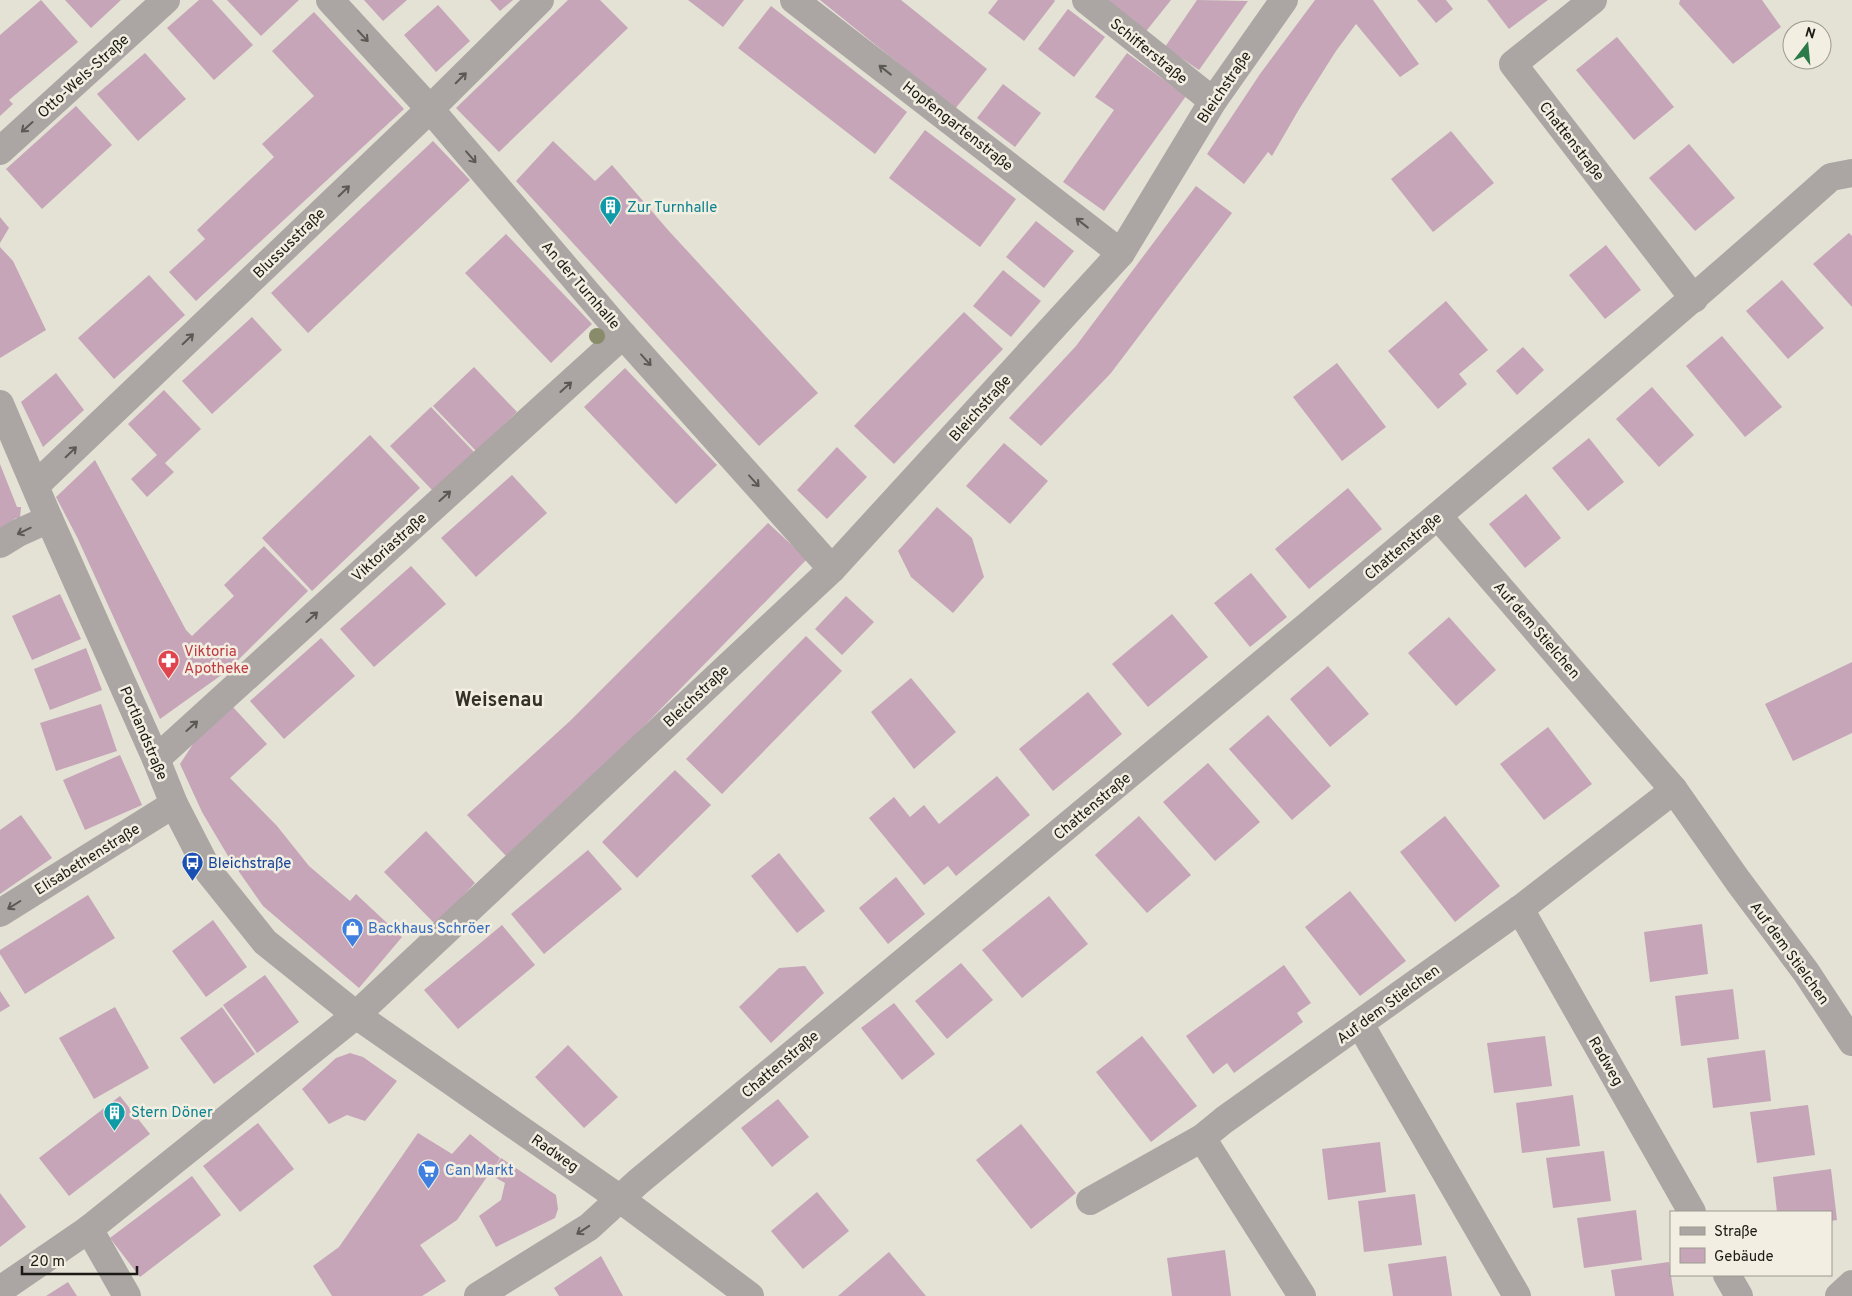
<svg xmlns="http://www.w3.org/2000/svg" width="1852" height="1296" viewBox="0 0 1852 1296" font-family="Overpass,sans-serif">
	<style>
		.building { fill: #c5a5b7 }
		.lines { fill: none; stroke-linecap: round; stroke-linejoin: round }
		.minor { stroke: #aba6a3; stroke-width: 28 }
		.tree { fill: #898c6a }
		.oneway { stroke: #5c5955 }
		.labels { text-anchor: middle; stroke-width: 5; stroke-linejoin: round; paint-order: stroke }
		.street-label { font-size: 15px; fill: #1b1a15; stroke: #f2efe2 }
		.culture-label { font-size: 15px; fill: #0d838f; stroke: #f2efe2; text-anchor: start }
		.health-label { font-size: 15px; fill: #be3a42; stroke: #f2efe2; text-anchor: start }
		.transit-label { font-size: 15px; fill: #164399; stroke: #f2efe2; text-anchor: start }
		.shop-label { font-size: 15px; fill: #366cbe; stroke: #f2efe2; text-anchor: start }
		.district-label { font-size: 20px; font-weight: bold; fill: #343228; stroke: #f2efe2 }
	</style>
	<rect width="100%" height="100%" fill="#e4e2d5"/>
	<g class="building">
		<path d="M41,0L78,42L9,100L13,104L0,116V35Z"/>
		<path d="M65,0H121L91,28Z"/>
		<path d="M199,0H212L253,45L214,80L167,28Z"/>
		<path d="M227,0H299L261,36Z"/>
		<path d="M364,0H407L383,21Z"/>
		<path d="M490,0H513L500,11Z"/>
		<path d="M568,0H600L628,28L499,152L456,108Z"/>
		<path d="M688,0H744L723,27Z"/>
		<path d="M820,0H901L987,69L955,109Z"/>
		<path d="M998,0H1054L1055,1L1024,41L988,13Z"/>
		<path d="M1097,0H1171L1143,35Z"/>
		<path d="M1197,0L1248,1L1199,70L1165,47Z"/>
		<path d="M1315,0H1373L1419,64L1400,77L1356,24L1336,51L1298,111L1272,156L1268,152L1244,184L1207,154L1260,74Z"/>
		<path d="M1417,0H1446L1453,9L1436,23Z"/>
		<path d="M1487,0H1548L1509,29Z"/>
		<path d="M1680,0H1762L1781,27L1733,64L1679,4Z"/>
		<path d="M438,5L470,41L436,72L404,35Z"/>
		<path d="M771,6L907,112L875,154L738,48Z"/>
		<path d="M1068,9L1105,37L1074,77L1038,49Z"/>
		<path d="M314,12L404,109L196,301L169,272L205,239L197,230L274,157L262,144L314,96L272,51Z"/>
		<path d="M1617,37L1674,107L1634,140L1576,70Z"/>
		<path d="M145,53L186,99L138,141L97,94Z"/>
		<path d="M1127,53L1186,96L1104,211L1063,182L1114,110L1095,97Z"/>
		<path d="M1003,84L1041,113L1015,147L977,118Z"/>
		<path d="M76,106L112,145L42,209L6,169Z"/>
		<path d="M925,130L1016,199L980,247L889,178Z"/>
		<path d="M1451,131L1494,183L1433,232L1391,179Z"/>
		<path d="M433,141L470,180L308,333L271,293Z"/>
		<path d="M553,141L595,181L612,165L668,230L818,393L759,446L516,181Z"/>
		<path d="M1689,144L1735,198L1695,231L1649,178Z"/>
		<path d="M1196,186L1232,213L1111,373L1041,446L1009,418L1076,346Z"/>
		<path d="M0,217L9,228L0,243Z"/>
		<path d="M1036,221L1074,251L1044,288L1006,257Z"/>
		<path d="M1849,233L1852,236V307L1813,264Z"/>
		<path d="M506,234L592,324L551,363L465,273Z"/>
		<path d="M1606,245L1641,290L1605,319L1569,275Z"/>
		<path d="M0,247L13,261L46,330L0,358Z"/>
		<path d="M1003,270L1041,301L1011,337L973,306Z"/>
		<path d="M149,275L185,315L114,379L78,338Z"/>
		<path d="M1782,280L1824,328L1788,359L1746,311Z"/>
		<path d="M1446,301L1488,350L1459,374L1467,384L1438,409L1388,351Z"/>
		<path d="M964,312L1003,349L894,464L854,426Z"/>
		<path d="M252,317L282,350L212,414L182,381Z"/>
		<path d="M1722,336L1782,407L1745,437L1686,366Z"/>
		<path d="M1523,347L1544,370L1517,395L1496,371Z"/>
		<path d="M1337,363L1386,427L1342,461L1293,397Z"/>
		<path d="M474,367L517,412L476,451L433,406Z"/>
		<path d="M625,368L717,465L676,504L584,407Z"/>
		<path d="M56,373L84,410L43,447L21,402Z"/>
		<path d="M1652,387L1694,435L1659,467L1616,419Z"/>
		<path d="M164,390L201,429L165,463L174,472L147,497L131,479L157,455L128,424Z"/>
		<path d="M431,407L474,452L433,491L390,446Z"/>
		<path d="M370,435L420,488L312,591L262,538Z"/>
		<path d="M1589,438L1624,482L1588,511L1552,468Z"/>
		<path d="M1004,443L1048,481L1010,524L966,486Z"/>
		<path d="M837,447L867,477L827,519L797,490Z"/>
		<path d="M95,460L186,630L192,636L234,596L224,585L264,546L308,591L227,671L160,719L77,537L56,497Z"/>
		<path d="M0,464L17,507H21L20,518H16L0,528Z"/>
		<path d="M512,475L547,513L476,577L441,538Z"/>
		<path d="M1348,488L1382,529L1309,589L1275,549Z"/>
		<path d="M1526,494L1561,538L1525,568L1489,524Z"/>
		<path d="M937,507L972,538L984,577L953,613L911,577L898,551Z"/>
		<path d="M768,523L807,559L610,761L507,857L467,815L570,721Z"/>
		<path d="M411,566L446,604L374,667L340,629Z"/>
		<path d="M1251,573L1287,617L1250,647L1214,603Z"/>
		<path d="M60,594L81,639L32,660L12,616Z"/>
		<path d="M846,596L874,622L842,655L815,629Z"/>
		<path d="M1172,614L1208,657L1148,707L1112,664Z"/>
		<path d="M1449,617L1496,670L1456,706L1408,653Z"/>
		<path d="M806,636L842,671L722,794L686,759Z"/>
		<path d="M321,638L355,676L284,739L250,701Z"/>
		<path d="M86,648L102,690L50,710L34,669Z"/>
		<path d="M1852,662V733L1793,761L1765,704Z"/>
		<path d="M1328,666L1369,714L1330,747L1290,699Z"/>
		<path d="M911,678L956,732L914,769L871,712Z"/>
		<path d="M1088,692L1122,734L1053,791L1019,749Z"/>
		<path d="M101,704L117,751L56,771L40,723Z"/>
		<path d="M232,706L267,744L230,778L277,826L309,866L350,901L356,894L402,937L359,988L263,906L228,856L202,812L180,764L197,738Z"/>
		<path d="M1268,715L1331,786L1292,820L1229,749Z"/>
		<path d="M1548,727L1592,784L1544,820L1500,764Z"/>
		<path d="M120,755L142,805L85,830L63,780Z"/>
		<path d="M1208,763L1260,822L1215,861L1163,802Z"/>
		<path d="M675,770L711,805L637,878L602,842Z"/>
		<path d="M997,776L1030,815L956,876L948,866L924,885L869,818L894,797L910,817L924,805L939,824Z"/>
		<path d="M21,815L52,858L0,894V830Z"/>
		<path d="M1139,816L1191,875L1147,913L1095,855Z"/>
		<path d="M1445,816L1500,886L1455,922L1400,852Z"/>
		<path d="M426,831L475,883L436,925L384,872Z"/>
		<path d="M588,850L622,889L544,954L511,914Z"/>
		<path d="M779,853L825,911L797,933L751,876Z"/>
		<path d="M896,877L925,914L888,944L859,908Z"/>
		<path d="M1350,891L1406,961L1360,996L1305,927Z"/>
		<path d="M88,895L115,938L25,994L0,954V950Z"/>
		<path d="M1049,896L1088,944L1022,998L982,950Z"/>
		<path d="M213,920L247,967L206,997L172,951Z"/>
		<path d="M1702,924L1708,974L1650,982L1644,932Z"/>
		<path d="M502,925L535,965L458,1029L424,990Z"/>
		<path d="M961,963L993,1000L947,1039L915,1001Z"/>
		<path d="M1284,965L1311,1003L1297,1013L1303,1022L1234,1073L1227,1063L1213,1074L1186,1036Z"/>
		<path d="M805,966L824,993L771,1043L739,1007L779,968Z"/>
		<path d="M265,975L299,1022L257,1053L223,1005Z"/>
		<path d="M1733,989L1739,1039L1681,1046L1675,996Z"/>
		<path d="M0,991L10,1006L0,1012Z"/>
		<path d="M894,1003L935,1054L902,1080L861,1028Z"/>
		<path d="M115,1007L149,1068L94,1099L59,1038Z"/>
		<path d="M222,1007L255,1054L214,1084L180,1038Z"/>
		<path d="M1142,1036L1197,1106L1151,1142L1096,1072Z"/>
		<path d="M1545,1036L1552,1086L1494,1093L1487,1043Z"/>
		<path d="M568,1045L618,1097L584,1128L535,1077Z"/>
		<path d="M1765,1050L1771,1101L1713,1108L1707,1058Z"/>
		<path d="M350,1053L363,1057L397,1081L365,1121L347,1115L329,1124L302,1089L336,1058Z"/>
		<path d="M1573,1095L1580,1146L1522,1153L1516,1103Z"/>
		<path d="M120,1096L150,1134L69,1196L39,1158Z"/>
		<path d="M778,1099L809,1137L772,1167L741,1128Z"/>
		<path d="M1808,1105L1815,1155L1757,1163L1750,1112Z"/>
		<path d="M258,1123L294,1169L240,1212L203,1166Z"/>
		<path d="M1021,1124L1076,1193L1031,1229L976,1160Z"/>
		<path d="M418,1133L452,1154L470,1134L500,1158L494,1169L501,1158L556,1195L558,1209L555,1218L496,1247L479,1216L501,1200L505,1183L489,1174L457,1220L420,1245L446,1281L422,1296H332L313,1266L339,1247Z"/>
		<path d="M1380,1142L1386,1192L1328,1200L1322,1149Z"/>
		<path d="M1604,1151L1611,1201L1553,1208L1546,1158Z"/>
		<path d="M1831,1169L1837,1220L1831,1221V1212H1777L1773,1177Z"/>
		<path d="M192,1176L221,1215L140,1277L110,1238Z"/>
		<path d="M817,1192L849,1231L803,1269L771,1231Z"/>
		<path d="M0,1193L26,1227L0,1247Z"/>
		<path d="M1415,1194L1422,1245L1364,1252L1358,1201Z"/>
		<path d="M1636,1210L1642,1260L1584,1268L1577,1218Z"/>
		<path d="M1225,1250L1231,1296H1172L1167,1258Z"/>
		<path d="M889,1252L926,1296H838Z"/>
		<path d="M601,1256L623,1296H559L554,1288Z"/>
		<path d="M1446,1256L1452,1296H1393L1388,1264Z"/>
		<path d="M1669,1262L1674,1296H1615L1611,1270Z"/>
		<path d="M68,1282L77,1296H46Z"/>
	</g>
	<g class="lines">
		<g class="minor">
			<path d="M330,0L430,109L623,335L832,569"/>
			<path d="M794,0L1121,253"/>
			<path d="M1086,0L1213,101"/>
			<path d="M1593,0L1513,64L1694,299"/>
			<path d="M0,151L166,0"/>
			<path d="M0,404L49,519L156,759L174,804L209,872L265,942L356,1015L619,1198L750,1296"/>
			<path d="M36,485L430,109L540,0"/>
			<path d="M1438,516L1674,790L1738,881L1806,972L1852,1042"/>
			<path d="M0,544L18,533L49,519"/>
			<path d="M156,759L623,335"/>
			<path d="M1520,909L1692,1212"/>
			<path d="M0,913L174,804"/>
			<path d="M1360,1024L1517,1296"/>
			<path d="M1202,1138L1302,1296"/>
			<path d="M1090,1201L1202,1138L1224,1120L1520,909L1674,790"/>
			<path d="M89,1229L127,1296"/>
			<path d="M1727,1275L1739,1296"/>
			<path d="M0,1290L89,1229L356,1015L832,569L1121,253L1213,101L1284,0"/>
			<path d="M478,1296L589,1227L638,1182C859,999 1081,815 1301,631C1479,481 1657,332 1831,177L1852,173"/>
			<path d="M1839,1296L1852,1284"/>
		</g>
	</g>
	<circle class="tree" cx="597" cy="336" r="8"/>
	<defs><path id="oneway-shaft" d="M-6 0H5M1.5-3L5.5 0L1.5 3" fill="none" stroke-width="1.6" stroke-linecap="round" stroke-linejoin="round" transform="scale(1.25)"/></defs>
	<g class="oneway">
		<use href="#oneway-shaft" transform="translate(363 36) rotate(47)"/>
		<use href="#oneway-shaft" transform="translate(885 70) rotate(-142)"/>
		<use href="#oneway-shaft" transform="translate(461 78) rotate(-45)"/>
		<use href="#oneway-shaft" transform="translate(27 127) rotate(138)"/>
		<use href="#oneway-shaft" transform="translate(471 157) rotate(49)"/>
		<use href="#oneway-shaft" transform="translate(344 191) rotate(-44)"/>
		<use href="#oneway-shaft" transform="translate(1082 223) rotate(-142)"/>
		<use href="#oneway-shaft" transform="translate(188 339) rotate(-44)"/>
		<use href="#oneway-shaft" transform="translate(646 360) rotate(48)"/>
		<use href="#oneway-shaft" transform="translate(566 387) rotate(-42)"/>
		<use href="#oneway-shaft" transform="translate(71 452) rotate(-44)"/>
		<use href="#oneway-shaft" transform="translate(754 481) rotate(48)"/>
		<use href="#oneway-shaft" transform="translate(445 496) rotate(-42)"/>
		<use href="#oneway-shaft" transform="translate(24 531) rotate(154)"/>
		<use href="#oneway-shaft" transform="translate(312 617) rotate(-42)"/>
		<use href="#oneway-shaft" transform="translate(192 726) rotate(-42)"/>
		<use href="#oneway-shaft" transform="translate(14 905) rotate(148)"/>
		<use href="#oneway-shaft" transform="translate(583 1230) rotate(147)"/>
	</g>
	<defs>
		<symbol id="building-pin" viewBox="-11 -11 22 30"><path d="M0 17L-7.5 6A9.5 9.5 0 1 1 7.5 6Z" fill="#0f9aa8" stroke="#f2efe2"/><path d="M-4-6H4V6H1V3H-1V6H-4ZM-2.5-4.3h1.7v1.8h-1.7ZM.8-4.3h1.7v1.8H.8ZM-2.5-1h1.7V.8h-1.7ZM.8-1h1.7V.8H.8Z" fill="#fff"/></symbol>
		<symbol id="pharmacy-pin" viewBox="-11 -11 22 30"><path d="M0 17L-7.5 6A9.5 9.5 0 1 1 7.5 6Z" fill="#e0444e" stroke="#f2efe2"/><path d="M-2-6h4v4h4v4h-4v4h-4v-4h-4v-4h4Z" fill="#fff"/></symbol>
		<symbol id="bus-pin" viewBox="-11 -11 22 30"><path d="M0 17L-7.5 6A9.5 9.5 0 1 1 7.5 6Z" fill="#1a4fb4" stroke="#f2efe2"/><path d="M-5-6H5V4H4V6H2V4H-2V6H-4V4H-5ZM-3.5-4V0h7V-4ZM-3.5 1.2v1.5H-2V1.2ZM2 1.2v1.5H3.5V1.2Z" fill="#fff"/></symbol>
		<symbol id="shop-pin" viewBox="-11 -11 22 30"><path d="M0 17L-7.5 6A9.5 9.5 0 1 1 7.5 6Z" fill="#3f7fe0" stroke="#f2efe2"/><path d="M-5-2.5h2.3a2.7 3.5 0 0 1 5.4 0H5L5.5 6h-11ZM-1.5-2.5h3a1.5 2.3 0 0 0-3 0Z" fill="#fff"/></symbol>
		<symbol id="supermarket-pin" viewBox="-11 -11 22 30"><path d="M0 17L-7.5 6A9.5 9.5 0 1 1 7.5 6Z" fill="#3f7fe0" stroke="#f2efe2"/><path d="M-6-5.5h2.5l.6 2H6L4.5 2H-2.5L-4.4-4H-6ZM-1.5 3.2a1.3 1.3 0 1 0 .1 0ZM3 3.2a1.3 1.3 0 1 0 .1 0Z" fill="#fff"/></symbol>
	</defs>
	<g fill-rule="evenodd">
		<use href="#building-pin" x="598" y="194" width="25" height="34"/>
		<use href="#pharmacy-pin" x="156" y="648" width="25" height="34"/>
		<use href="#bus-pin" x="180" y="850" width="25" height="34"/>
		<use href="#shop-pin" x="340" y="916" width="25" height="34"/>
		<use href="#building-pin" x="102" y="1100" width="25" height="34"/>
		<use href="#supermarket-pin" x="416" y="1158" width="25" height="34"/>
	</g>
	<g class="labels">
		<g class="street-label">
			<text transform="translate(1149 51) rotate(39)" y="5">Schifferstraße</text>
			<text transform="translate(83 76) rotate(-42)" y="5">Otto-Wels-Straße</text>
			<text transform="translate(1224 87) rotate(-56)" y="5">Bleichstraße</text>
			<text transform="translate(958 126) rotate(38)" y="5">Hopfengartenstraße</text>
			<text transform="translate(1572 141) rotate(52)" y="5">Chattenstraße</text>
			<text transform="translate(289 243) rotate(-44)" y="5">Blussusstraße</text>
			<text transform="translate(581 285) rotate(49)" y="5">An der Turnhalle</text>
			<text transform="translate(980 408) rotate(-48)" y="5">Bleichstraße</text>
			<text transform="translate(1403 546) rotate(-40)" y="5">Chattenstraße</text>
			<text transform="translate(389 547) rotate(-42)" y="5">Viktoriastraße</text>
			<text transform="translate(1537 630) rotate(49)" y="5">Auf dem Stielchen</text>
			<text transform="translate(696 696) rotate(-43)" y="5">Bleichstraße</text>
			<text transform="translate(144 733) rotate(67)" y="5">Portlandstraße</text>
			<text transform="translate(1092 806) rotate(-40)" y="5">Chattenstraße</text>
			<text transform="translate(87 859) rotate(-32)" y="5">Elisabethenstraße</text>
			<text transform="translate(1790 953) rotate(54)" y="5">Auf dem Stielchen</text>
			<text transform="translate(1388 1004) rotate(-36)" y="5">Auf dem Stielchen</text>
			<text transform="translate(1606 1061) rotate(60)" y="5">Radweg</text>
			<text transform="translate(780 1064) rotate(-40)" y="5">Chattenstraße</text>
			<text transform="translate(555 1153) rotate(35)" y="5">Radweg</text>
		</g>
		<g class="culture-label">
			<text x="627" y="212">Zur Turnhalle</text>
			<text x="131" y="1117">Stern Döner</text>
		</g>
		<g class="health-label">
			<text x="184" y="656">Viktoria<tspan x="184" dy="17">Apotheke</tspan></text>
		</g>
		<g class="transit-label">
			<text x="208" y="868">Bleichstraße</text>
		</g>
		<g class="shop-label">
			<text x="368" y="933">Backhaus Schröer</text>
			<text x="445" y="1175">Can Markt</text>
		</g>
		<g class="district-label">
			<text x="499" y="706">Weisenau</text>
		</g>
	</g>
	<rect x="1670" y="1211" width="162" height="65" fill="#f2efe2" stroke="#9c9a90"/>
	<rect x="1680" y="1227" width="25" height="8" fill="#aba6a3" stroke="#9c9a90"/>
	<text x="1714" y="1236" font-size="15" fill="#1b1a15">Straße</text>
	<rect x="1680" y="1248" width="25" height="15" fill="#c5a5b7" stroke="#9c9a90"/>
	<text x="1714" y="1261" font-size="15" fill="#1b1a15">Gebäude</text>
	<g transform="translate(1807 45) rotate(16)"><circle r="24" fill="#f2efe2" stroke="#9c9a90"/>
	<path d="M0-4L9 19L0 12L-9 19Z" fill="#2c7a4a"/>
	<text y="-8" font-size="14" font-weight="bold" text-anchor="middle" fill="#1b1a15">N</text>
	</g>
	<path d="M22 1266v8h115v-8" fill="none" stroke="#1b1a15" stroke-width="2.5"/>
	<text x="30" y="1266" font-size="15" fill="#1b1a15" stroke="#f2efe2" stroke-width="4" paint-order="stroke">20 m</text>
</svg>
